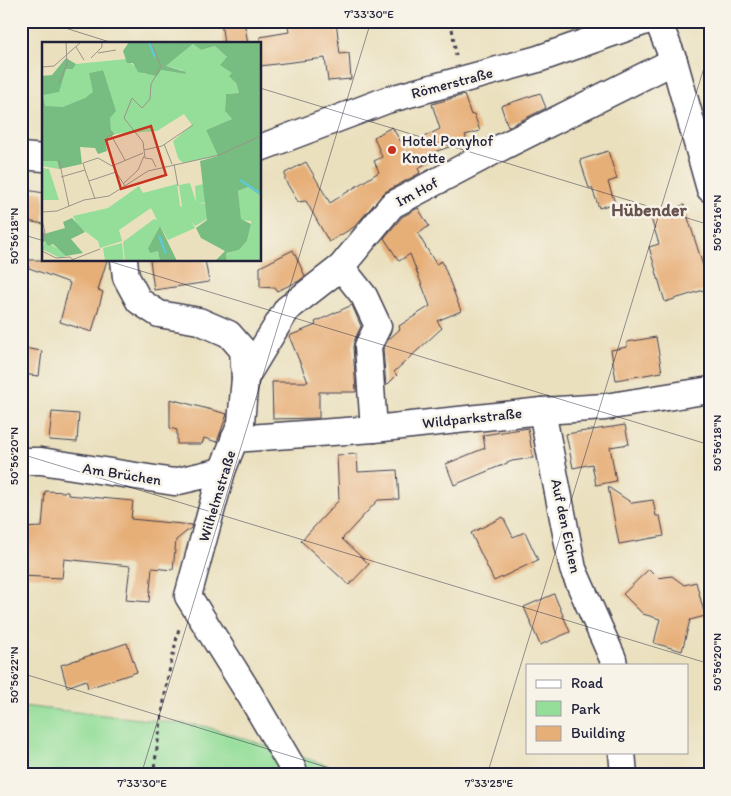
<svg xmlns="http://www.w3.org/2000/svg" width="731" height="796" viewBox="0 0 731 796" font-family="Itim,sans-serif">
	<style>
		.green { fill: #94de9a; stroke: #5b806a }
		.building { fill: #e7af78 }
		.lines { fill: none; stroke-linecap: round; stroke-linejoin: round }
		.minor-casing { stroke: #403e4f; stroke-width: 29 }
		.path { stroke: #403e4f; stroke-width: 3; stroke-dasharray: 4 4; stroke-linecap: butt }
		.minor { stroke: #fff; stroke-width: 26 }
		.ticks { fill: none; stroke: #22223b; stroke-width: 1; stroke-opacity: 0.45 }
		.poi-dot { fill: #c8321e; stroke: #f7f3e8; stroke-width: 2 }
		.labels { text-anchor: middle; stroke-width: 5; stroke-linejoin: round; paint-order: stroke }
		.street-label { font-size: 15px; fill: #22223b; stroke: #f7f3e8 }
		.poi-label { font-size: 15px; fill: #22223b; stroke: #f7f3e8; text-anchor: start }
		.quarter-label { font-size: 18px; font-weight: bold; fill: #675350; stroke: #f7f3e8 }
		.inset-river { fill: none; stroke: #5dcad1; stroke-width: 2.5 }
		.inset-road { fill: none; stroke: #9a948a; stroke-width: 1 }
		.view { fill: #c8321e; fill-opacity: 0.15; stroke: #c8321e; stroke-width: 2.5 }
		.inset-edge { fill: none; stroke: #22223b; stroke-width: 2.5 }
		.neatline { fill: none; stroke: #22223b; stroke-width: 2 }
		.ticks-label { font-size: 12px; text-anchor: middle; fill: #22223b }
	</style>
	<rect width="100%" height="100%" fill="#f7f3e8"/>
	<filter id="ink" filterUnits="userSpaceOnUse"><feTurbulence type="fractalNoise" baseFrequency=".02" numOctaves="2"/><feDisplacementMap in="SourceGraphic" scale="10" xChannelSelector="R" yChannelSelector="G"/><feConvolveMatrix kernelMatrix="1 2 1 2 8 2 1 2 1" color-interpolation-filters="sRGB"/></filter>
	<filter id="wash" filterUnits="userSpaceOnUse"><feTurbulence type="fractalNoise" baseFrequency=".0096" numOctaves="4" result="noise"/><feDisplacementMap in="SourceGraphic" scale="20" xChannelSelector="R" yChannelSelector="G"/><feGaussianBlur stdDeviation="1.12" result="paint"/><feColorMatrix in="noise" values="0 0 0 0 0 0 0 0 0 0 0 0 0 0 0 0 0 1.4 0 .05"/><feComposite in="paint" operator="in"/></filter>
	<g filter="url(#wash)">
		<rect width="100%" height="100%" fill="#eae0be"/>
		<path class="green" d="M21,706L204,726L358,775H21Z"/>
		<g id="blocks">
			<g class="building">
				<path d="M221,21H244L248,44H224Z"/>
				<path d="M287,21H336L340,54L349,53L351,79L328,81L325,58L260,66V37L289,32Z"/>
				<path d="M540,93L546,108L508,127L501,106Z"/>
				<path d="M464,95L471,115L474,114L480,131L465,135L467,141L434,152L437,158L418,168L420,173L385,192L354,227L329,242L306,201L298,202L285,180V173L306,162L330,203L379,172L374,161L382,157L374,137L392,127L404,147L440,129L432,104Z"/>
				<path d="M608,151L617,179L608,182L615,203L599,208L592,188H589L580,160Z"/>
				<path d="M26,190L44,193V224L21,220Z"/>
				<path d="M684,205L710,288L665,302L649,247L659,244L650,215Z"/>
				<path d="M418,208L429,226L418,234L436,264L442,261L461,311L437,321L442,328L394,372L397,375L386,386L383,349L388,340L400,329L399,326L430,306L410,254L399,261L384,238L402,217Z"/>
				<path d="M293,250L305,276L299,281L277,291L275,288L260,287V267Z"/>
				<path d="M21,260H107L98,290L103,292L92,332L60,322L70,283L21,265Z"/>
				<path d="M150,260H205L209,282L154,290Z"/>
				<path d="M352,305L361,326L355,339L353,347L356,392H319V418L273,419L272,382H308L289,336L316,325L315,322Z"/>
				<path d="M656,337L662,372L616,380L611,350L627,347V342Z"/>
				<path d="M23,348L42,351L39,376L21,374Z"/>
				<path d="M170,399L227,414L217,442L204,438L202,444H177V430L170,428Z"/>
				<path d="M52,412L79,414L77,442L49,440Z"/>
				<path d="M625,425L629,444L610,447L616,481L596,485L592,464L573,468L566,434Z"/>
				<path d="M528,428L533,458L512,461L454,485L446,464L485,448L483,435Z"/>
				<path d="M357,454L358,472L397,470L399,499L378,500L342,539L369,564L349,585L301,541L339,500L337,455Z"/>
				<path d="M608,487L632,503L653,500L656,516H660L664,536L619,544Z"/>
				<path d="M45,491L68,492V495L133,501L131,519L192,525L191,528L176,540L173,570L152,568L149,602L126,600L130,566L64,559L62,578L21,576V528L42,527Z"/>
				<path d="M503,517L513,537L525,532L538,560L494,581L471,533Z"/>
				<path d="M649,569L658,578L672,576L684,585L696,582L705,616L690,620L682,651L654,643L660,619L643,614L623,594Z"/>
				<path d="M554,594L570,632L540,645L524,607Z"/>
				<path d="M127,643L137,672L88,688L86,680L67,687L61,665Z"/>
			</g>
		</g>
	</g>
	<g filter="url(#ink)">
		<use href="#blocks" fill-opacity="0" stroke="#403e4f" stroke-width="1"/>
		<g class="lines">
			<defs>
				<g id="minor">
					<path d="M658,21L674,61L710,189"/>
					<path d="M260,148L387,100L538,59L646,21"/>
					<path d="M21,156L44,158"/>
					<path d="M124,260L126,277L139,301L159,314L199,321L229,334L243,350L245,378L241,423L222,471L188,596L250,695L291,765L295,775"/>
					<path d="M341,267L364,296L378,326L368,346L374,429"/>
					<path d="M245,378L287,309L341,267L392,205L496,150L674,61"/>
					<path d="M542,411L573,569L613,659L614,665"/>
					<path d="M234,439L374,429L542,411L605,407L710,390"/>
					<path d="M21,461H41L174,482L222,471"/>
					<path d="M622,752L624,775"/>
				</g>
			</defs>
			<use href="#minor" class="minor-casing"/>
			<g class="path">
				<path d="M451,21L456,56"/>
				<path d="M153,775L167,681L179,628"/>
			</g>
			<use href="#minor" class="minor"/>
		</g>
	</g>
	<path class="ticks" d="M43,21L116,44M21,30L24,21M260,88L710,225M21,234L44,241M105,260L710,445M21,454L710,664M21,673L352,775M141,775L371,21M487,775L710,48"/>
	<circle class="poi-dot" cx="392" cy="150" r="5"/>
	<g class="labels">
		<g class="street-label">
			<text transform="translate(452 83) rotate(-15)" y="5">Römerstraße</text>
			<text transform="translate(417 192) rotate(-28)" y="5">Im Hof</text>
			<text transform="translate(472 418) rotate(-6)" y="5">Wildparkstraße</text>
			<text transform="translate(122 474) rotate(9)" y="5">Am Brüchen</text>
			<text transform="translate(217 496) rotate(-73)" y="5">Wilhelmstraße</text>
			<text transform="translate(566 526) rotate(78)" y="5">Auf den Eichen</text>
		</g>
		<g class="poi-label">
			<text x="402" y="146">Hotel Ponyhof<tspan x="402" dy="17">Knotte</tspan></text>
		</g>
		<g class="quarter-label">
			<text x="649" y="216">Hübender</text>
		</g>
	</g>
	<g transform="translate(42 42)">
		<rect width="219" height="219" fill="#eae0be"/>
		<path d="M151,2L159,8L173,4L186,16L197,51L184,52L183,69L190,77L164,88L176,114L141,121L136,116L131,99L150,83L142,72L115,89L73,92L69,88L61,28L47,31L53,50L15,119L17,127L0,124V51L19,39L24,27H31L34,22L84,17L102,32L119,28L143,32L140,28L124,24ZM0,126L7,127L17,158H0ZM148,141L154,160L153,144L161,142L164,160L156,162L165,161V177L153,184L149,179L153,186L126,198L118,184L106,206L116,208L118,219H83L81,200L112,177L115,178L109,166L77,188L80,199L58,206L56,199L36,184L31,174L66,166L97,144L101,151L135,142L138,164L140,165L137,143ZM206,145L219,154V219H185L184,211L197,208L205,199L209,182V179L199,178L197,162L196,149ZM3,199L23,211L24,214L18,216L0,207ZM80,201L82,219H63L61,206Z" fill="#94de9a"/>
		<path d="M87,0H219V154L206,145L196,149L199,177L209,182L205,199L197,208L184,211L185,219H173L183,209L159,196L154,186L165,178L158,119L176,114L164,88L190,77L183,69L184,52L197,51L194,41L187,34L190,31L178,23L185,15L173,4L159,8L151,2L124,24L144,30L143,32L119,28L115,34L96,30L91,21H85L81,9ZM24,16L34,22L31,27H24L17,50L1,53L3,64L21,65L43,56L51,50L47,31L61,28L74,69L68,76L69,88L73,92L63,98L65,109L56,112L53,106L38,105L40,122L17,127L15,119H0V34L10,33ZM30,176L43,190L29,197L41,211L24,214L11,202L6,204L3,199L0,202V181L2,192L23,186L21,180ZM118,184L135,219H118L116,209L108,211L106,206Z" fill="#77bd82"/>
		<path class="inset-river" d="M107,0L113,15M198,138L219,152M117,194L124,212"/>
		<path class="inset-road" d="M109,0L119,25L109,42L108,57L100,66L90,56L82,76L101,100L103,116L110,117L114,125M34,5L42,18M56,11L74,8M49,16L60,5V0M0,25L12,24L39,0M17,41L25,22L24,0M64,97L69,93L83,118M122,102L130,122M102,108L120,104L151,83M17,118L27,164M132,122L136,144M43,128L53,157M19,135L43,128L41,121L56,116L70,124L101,111M47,139L74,130L83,144M81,142L96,128L102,114M0,170L15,169L42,158L67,154L106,129L177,113L219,94M0,178L3,190L0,204M0,209L14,216L28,215L33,219M27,219L58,207"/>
		<path class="view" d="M109,84L124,133L79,147L64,98Z"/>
		<rect width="219" height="219" class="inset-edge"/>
	</g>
	<rect width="731" height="796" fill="none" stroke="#f7f3e8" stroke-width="55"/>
	<rect x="526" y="664" width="162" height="90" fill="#f7f3e8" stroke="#a29fa3"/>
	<rect x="536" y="680" width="25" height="8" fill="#ffffff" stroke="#a29fa3"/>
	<text x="571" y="688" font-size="15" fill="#22223b">Road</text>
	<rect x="536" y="701" width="25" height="15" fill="#94de9a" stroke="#a29fa3"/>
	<text x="571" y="714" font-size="15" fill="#22223b">Park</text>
	<rect x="536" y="726" width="25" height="15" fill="#e7af78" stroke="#a29fa3"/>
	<text x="571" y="738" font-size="15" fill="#22223b">Building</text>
	<rect x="28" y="28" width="676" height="740" class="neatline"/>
	<g class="ticks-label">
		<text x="369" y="18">7°33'30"E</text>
		<text transform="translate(717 223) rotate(-90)" y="4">50°56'16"N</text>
		<text transform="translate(14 236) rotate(-90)" y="4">50°56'18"N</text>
		<text transform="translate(717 443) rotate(-90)" y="4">50°56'18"N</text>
		<text transform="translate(14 456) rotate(-90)" y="4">50°56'20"N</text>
		<text transform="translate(717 662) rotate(-90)" y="4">50°56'20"N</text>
		<text transform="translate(14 675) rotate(-90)" y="4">50°56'22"N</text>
		<text x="142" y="787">7°33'30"E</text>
		<text x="489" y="787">7°33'25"E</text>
	</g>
</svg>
